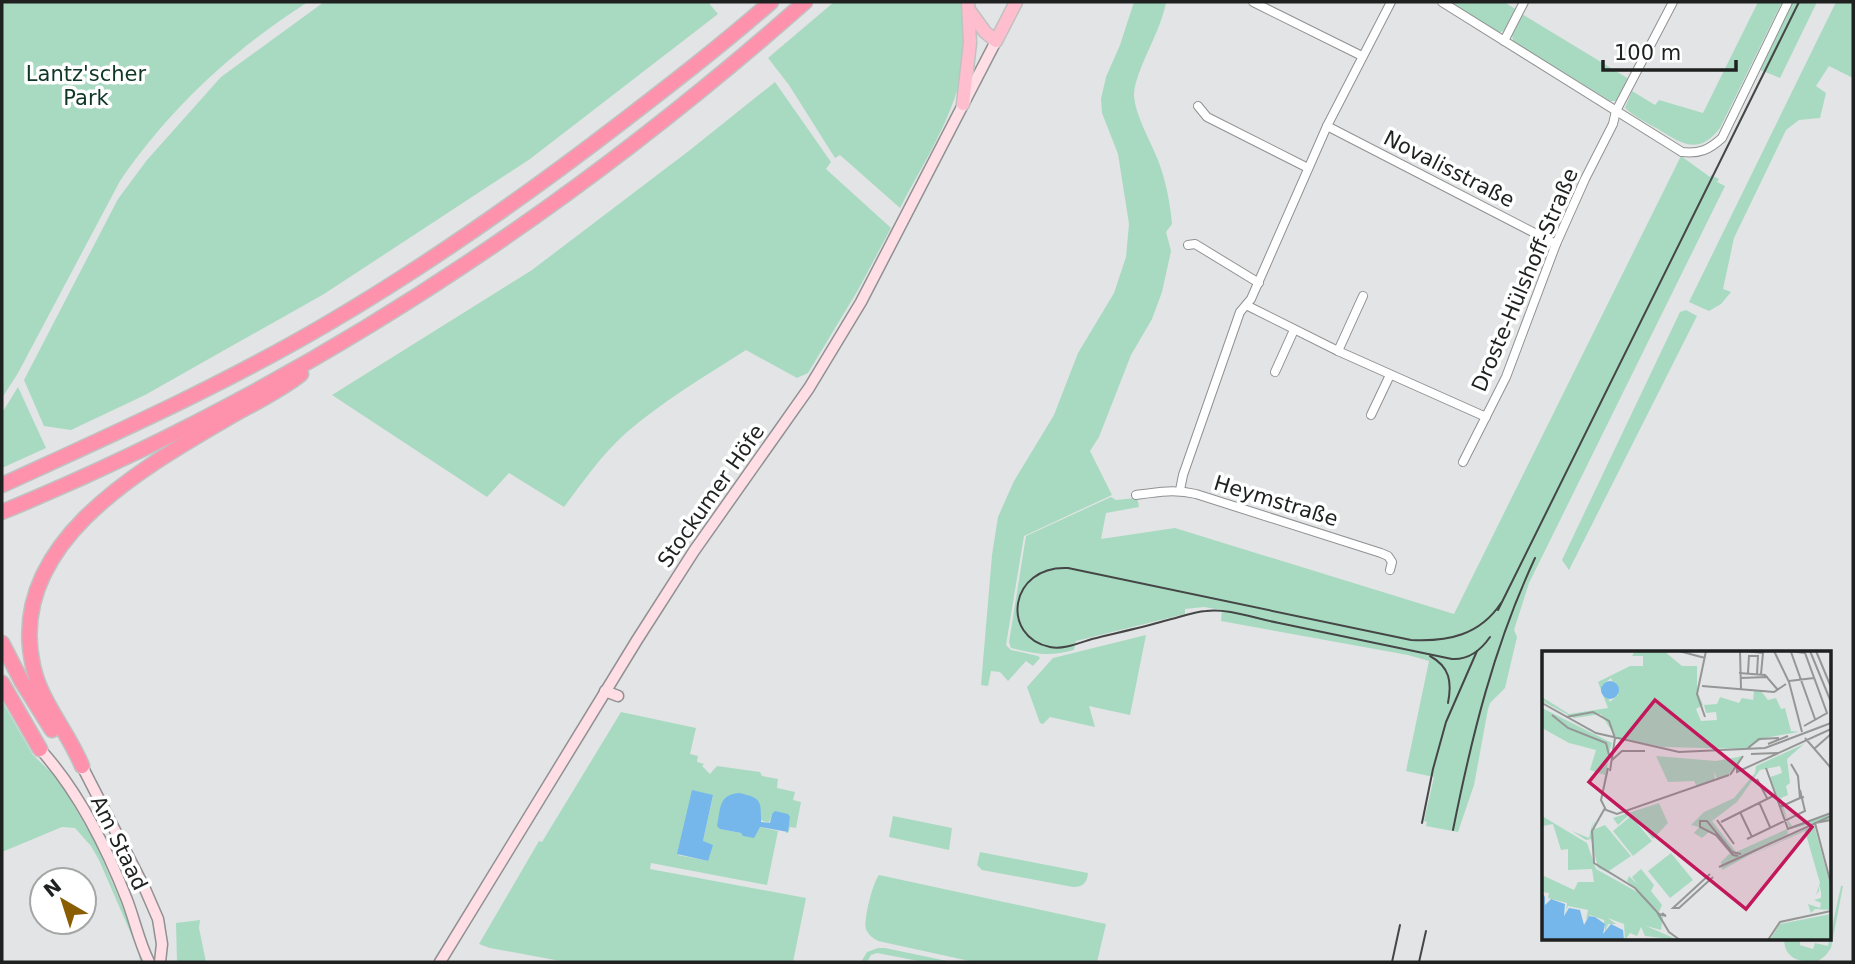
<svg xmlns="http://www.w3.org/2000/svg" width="1855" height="964" viewBox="0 0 1855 964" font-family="'DejaVu Sans',sans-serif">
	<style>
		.green { fill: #a8dac2; fill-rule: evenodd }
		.water { fill: #75b7eb }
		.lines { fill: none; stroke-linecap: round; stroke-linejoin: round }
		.street-casing { stroke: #909192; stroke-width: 10 }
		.secondary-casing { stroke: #909192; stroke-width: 13 }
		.primary-casing { stroke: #c0c1c1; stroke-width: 15 }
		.highway-casing { stroke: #c0c1c1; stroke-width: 17 }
		.street { stroke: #fff; stroke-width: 8 }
		.secondary { stroke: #ffdee6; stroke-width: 10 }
		.primary { stroke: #febece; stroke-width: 12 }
		.highway { stroke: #fe92ad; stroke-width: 14 }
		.tram { stroke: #454646; stroke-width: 2 }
		.labels { text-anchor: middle; stroke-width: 7; stroke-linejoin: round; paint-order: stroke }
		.park-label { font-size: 21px; fill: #0f3727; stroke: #fff }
		.street-label { font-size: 21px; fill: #1f2020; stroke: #fff }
		.inset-road { fill: none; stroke: #959696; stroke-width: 2 }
		.view { fill: #c2185b; fill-opacity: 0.15; stroke: #c2185b; stroke-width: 3.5 }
		.inset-edge { fill: none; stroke: #1f2020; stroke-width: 3.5 }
	</style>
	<rect width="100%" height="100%" fill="#e3e4e5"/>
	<g class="green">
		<path d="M2,2H308C234,49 170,108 120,181L18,373L2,398Z"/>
		<path d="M324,2H708L718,14L530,159L324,294L145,395L71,430L44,426L24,380L118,199L147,160L221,77Z"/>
		<path d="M834,2H961C963,15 967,31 966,45C962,105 927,156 900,208L840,155L835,158L789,85L768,58Z"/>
		<path d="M1134,2H1166C1161,32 1136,68 1134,94C1134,113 1151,142 1158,160C1166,181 1170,202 1172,224L1166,232L1171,251L1162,292L1152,319L1131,355L1099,437L1090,451L1112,495L1024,536L1006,645L1011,650L1038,656L1040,658L1033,666L1026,661L1008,681L1000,672L991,671L988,686L981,685L992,555L998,517L1014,481L1054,415L1078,353L1114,293L1126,257L1129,224L1118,154L1102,113L1101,99L1106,77L1120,45Z"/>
		<path d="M1449,2H1504L1517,10L1506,31L1499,32Z"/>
		<path d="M1758,2H1782L1720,128C1699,155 1683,145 1658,129C1647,123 1635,117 1625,108L1632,91L1655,105L1659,100L1703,113Z"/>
		<path d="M1792,2H1817L1780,78L1758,69Z"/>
		<path d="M1836,2H1853V78L1829,66L1816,86L1826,93L1820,118L1799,120L1786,130L1734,238L1723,289L1731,292L1721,304L1709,311L1689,302Z"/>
		<path d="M1522,14L1629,79L1616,101H1610L1513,41L1512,35Z"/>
		<path d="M775,82L831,162L826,169L891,228L858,290L808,373L797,378L746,350C705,376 663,401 626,433C602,454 583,482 564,507L509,473L487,497L332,395L532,270L690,150Z"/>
		<path d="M1681,156L1710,177L1711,175L1719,179L1717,182L1725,186L1529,583L1514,630L1517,637L1505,688L1490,703L1488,709L1474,785L1458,832L1426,826L1427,822L1424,821L1434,777L1406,771L1429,661L1408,655L1221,621L1222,610L1204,607L1185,609V614L1076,641L1074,650C1049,657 1037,654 1011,648L1009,642L1026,536L1111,497L1116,500L1135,498L1138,501L1139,507L1106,513L1101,539L1175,528L1454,614Z"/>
		<path d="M1686,310L1697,316L1569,570L1562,560L1680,312Z"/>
		<path d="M18,387L46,448L2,468V413Z"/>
		<path d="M1146,635L1130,715L1089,706L1095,727L1050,717L1043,724L1040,723L1027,687L1053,658Z"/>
		<path d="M2,701L33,755L59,780L96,844L146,962H140L138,950L99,860L91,846L75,828L62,827L2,852Z"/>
		<path d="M621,712L696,728L690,754L698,756L697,762L704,764L702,766L710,774L717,766L760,772L762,776L778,779L777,788L795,792L793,800L801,802L796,828L790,827L788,833H786L790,817L772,814L769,823L760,820L720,829L741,833L760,827L778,831L767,885L651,863L650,869L806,898L793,962H566L490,948L479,944L539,841L542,842ZM713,795L703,841L708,861L678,855Z"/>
		<path d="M893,816L952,828L949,850L889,837Z"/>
		<path d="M980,852L1088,873C1087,883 1083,887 1073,887L982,870L977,865Z"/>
		<path d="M879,875L1106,924L1097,962H974L878,941C873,938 868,935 866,929C863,920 873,882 879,875Z"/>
		<path d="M1841,886H1843L1831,948L1826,955L1817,962C1799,962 1784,959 1784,938L1800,940V945L1813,949L1815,943L1828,946Z"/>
		<path d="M200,920L199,928L206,962H177L176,923Z"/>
		<path d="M878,948H885L952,962H924L877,953L871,955L867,962H861L867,952Z"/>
	</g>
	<g class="water">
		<path d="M692,790L713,795L703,841L713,845L708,861L677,854Z"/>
		<path d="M739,793C762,798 761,801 761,822L770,823L772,814L775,811L788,814L790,817L788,832L760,827L754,838L743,836L741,833L720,829L717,826C721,808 718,795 739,793Z"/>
	</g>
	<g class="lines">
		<defs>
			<g id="street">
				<path d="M1253,2L1362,56"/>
				<path d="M1442,2L1682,152C1699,154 1709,150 1722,138L1788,2"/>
				<path d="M1504,41L1524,2"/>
				<path d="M1198,106L1207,117L1308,168"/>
				<path d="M1327,126L1556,244"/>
				<path d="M1188,245L1195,244L1259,283"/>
				<path d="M1248,306L1338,351L1486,417"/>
				<path d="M1338,351L1363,296"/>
				<path d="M1275,372L1294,330"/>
				<path d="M1371,415L1390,375"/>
				<path d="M1463,462L1506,377L1556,244L1585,179L1613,124L1616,111L1673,2"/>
				<path d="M1180,490L1183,475L1240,312L1251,299L1327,126L1391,2"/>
				<path d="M1136,495C1157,492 1175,489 1196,494L1381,553L1388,556L1392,562L1390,570"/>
			</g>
			<g id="secondary">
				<path d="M605,691L618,696"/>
				<path d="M40,749C79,792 106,846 127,900C135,921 139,942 149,962"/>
				<path d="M82,766L145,889L158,919L162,944L160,962"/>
				<path d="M440,962L637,640L694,551L809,388L861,302L996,41"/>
			</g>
			<g id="primary">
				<path d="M969,10L985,32L996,41L1016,2"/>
				<path d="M963,104L970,43L968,2"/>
			</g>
			<g id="highway">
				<path d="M2,485C111,435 221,386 325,325C428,265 524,197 618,125C670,85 722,45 771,2"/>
				<path d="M2,512C297,391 566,213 805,2"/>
				<path d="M2,643L22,682L52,730"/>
				<path d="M2,683L40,749"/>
				<path d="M82,766C68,731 41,703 33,666C5,543 144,467 233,415C256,402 281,390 301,374"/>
			</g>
		</defs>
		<use href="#street" class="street-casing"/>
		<use href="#secondary" class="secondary-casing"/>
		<use href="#primary" class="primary-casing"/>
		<use href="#highway" class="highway-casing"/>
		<use href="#street" class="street"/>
		<use href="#secondary" class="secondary"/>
		<use href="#primary" class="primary"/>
		<use href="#highway" class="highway"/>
		<g class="tram">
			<path d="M1498,610L1799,2"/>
			<path d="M1490,637C1481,650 1469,660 1452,659C1394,647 1337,635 1279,623C1256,619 1229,608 1206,611C1192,612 1178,618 1164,621C1140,628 1116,633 1092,639C1079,643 1063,650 1050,647C1000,637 1009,565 1068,568L1411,640C1448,642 1480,635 1501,603"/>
			<path d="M1430,656C1450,667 1452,682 1448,703"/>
			<path d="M1422,823L1433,769L1446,722L1477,651"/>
			<path d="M1453,830C1472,735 1494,646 1535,558"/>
			<path d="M1392,962L1400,925"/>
			<path d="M1419,962L1426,931"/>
		</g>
	</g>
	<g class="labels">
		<g class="park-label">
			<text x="86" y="81">Lantz'scher<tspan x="86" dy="24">Park</tspan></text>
		</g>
		<g class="street-label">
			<text transform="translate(1449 169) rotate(27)" y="7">Novalisstraße</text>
			<text transform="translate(1525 280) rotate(-67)" y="7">Droste-Hülshoff-Straße</text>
			<text transform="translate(711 496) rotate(-55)" y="7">Stockumer Höfe</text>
			<text transform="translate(1276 501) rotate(17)" y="7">Heymstraße</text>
			<text transform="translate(119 843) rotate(64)" y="7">Am Staad</text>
		</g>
	</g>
	<g transform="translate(1542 651)">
		<rect width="289" height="289" fill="#e3e4e5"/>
		<path d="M93,0H122L140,15H155V40L161,54L154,58L159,70L175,69L174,61L164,62L162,54L175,53L178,46L197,52L200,47L211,49L212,40H219L226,49L234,47L239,58L243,57L249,80L257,81L222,87L205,98L121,96L74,87L59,63L32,67L0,50V46L27,63L66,57L56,31L88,15H101V5H90ZM69,27L76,44L68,51L60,34ZM0,57L70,92L66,104L65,119L60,141L63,124L48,119L54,99L27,92L0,77ZM262,93L245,108L248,132L244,135L246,144L239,147L245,168L250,175L289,162V168L248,178L228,126L240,122L238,115L218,119L195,151L170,170L194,201L245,178L246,183L180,219L179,211L188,202L172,182L160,177L167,181L160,187L152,182L157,176L149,174L162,161L192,147L213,122L214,115ZM114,105L174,110L201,105L186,124L175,128L172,120L173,129L155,136L152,130L126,131ZM117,152L126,172L111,188L89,162L76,174L71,167ZM0,165L45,192L54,218L97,242L121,266L119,279L104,275L136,289L103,285L99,276L95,285L88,282L83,289L82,273L66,267L74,273H66L63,281L62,269L48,264L44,269L46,259L26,255L24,260L25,252L6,247L7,242L0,241V224L32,239L36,231H52L50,218L26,219V198L19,199L11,173L0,175ZM89,165L110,190L91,205L71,180ZM51,170L50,179L53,170V178L63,174L89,205L67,220L80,228L56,217L49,188L44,189L30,180L47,187ZM272,174L289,237V259L273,258L269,262L266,253L278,257L279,252L272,249L279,247V241L277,233V240L274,244L278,232L263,180L207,205ZM129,202L151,229L128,247L106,220ZM99,218L112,234L109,240L120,254L117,261L85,230L87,225L95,233L90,226ZM289,263V289H228L238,273Z" fill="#a8dac2" fill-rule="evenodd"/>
		<path d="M59 39a9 9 0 1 1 18 0a9 9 0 1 1-18 0ZM1,243L3,246V254L9,248L23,253L22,265L27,257L38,259L42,274L47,265L53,266L63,273L61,283L69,273L81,279L82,289H0Z" fill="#75b7eb"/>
		<path class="inset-road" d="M137,0L163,7M198,0L199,38M204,0L221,2L219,23M232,0L247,31L260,81M247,0L263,2L285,62L262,75M268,0L289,51M274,0L289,36M249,1L273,68M197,22L223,24L236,39M206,22L207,5H216L215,23M198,27L226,26M247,30L272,27M160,35L232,41L244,33M0,52L54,82L137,101L223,97L289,72M10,64L26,77L64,92L67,104M24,66L51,61L67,70L73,87L68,120M163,66L155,43L164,0M263,87L289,117M226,93L246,85M206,97L217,88L237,87M272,98L289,83M209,103L236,102M70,109L80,100H103M249,113L256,125L258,147L262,146M195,116V121L289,78M66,117L59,149L64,159L75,163L187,124M224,117L246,178L289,162M188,124L201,105M215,128L225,147M217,151L228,176M238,156L258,147M63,157L50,180L52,212L93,237L117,263L124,265L120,262M198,161L210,186M175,169L192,193M289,169L273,172L289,233M179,171L233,144M205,188L263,160L258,139M196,205L191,204L174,184L158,176V170H165L190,201L199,203M177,216L289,165M168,223L131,257H137L171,226M115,261L127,281L138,289M226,289L238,271L289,260"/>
		<path class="view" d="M113,49L270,176L204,258L47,131Z"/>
		<rect width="289" height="289" class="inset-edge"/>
	</g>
	<rect width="1855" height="964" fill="none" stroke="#1f2020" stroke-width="7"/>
	<g transform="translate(63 901) rotate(321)"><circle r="33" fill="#ffffff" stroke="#a5a6a6" stroke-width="2"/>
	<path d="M0-5L12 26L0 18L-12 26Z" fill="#895d00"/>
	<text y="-10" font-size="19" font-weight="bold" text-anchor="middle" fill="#1f2020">N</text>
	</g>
	<path d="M1603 60v10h133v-10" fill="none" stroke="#1f2020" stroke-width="3.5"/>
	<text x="1614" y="60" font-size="21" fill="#1f2020" stroke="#ffffff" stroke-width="5" paint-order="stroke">100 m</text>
</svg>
